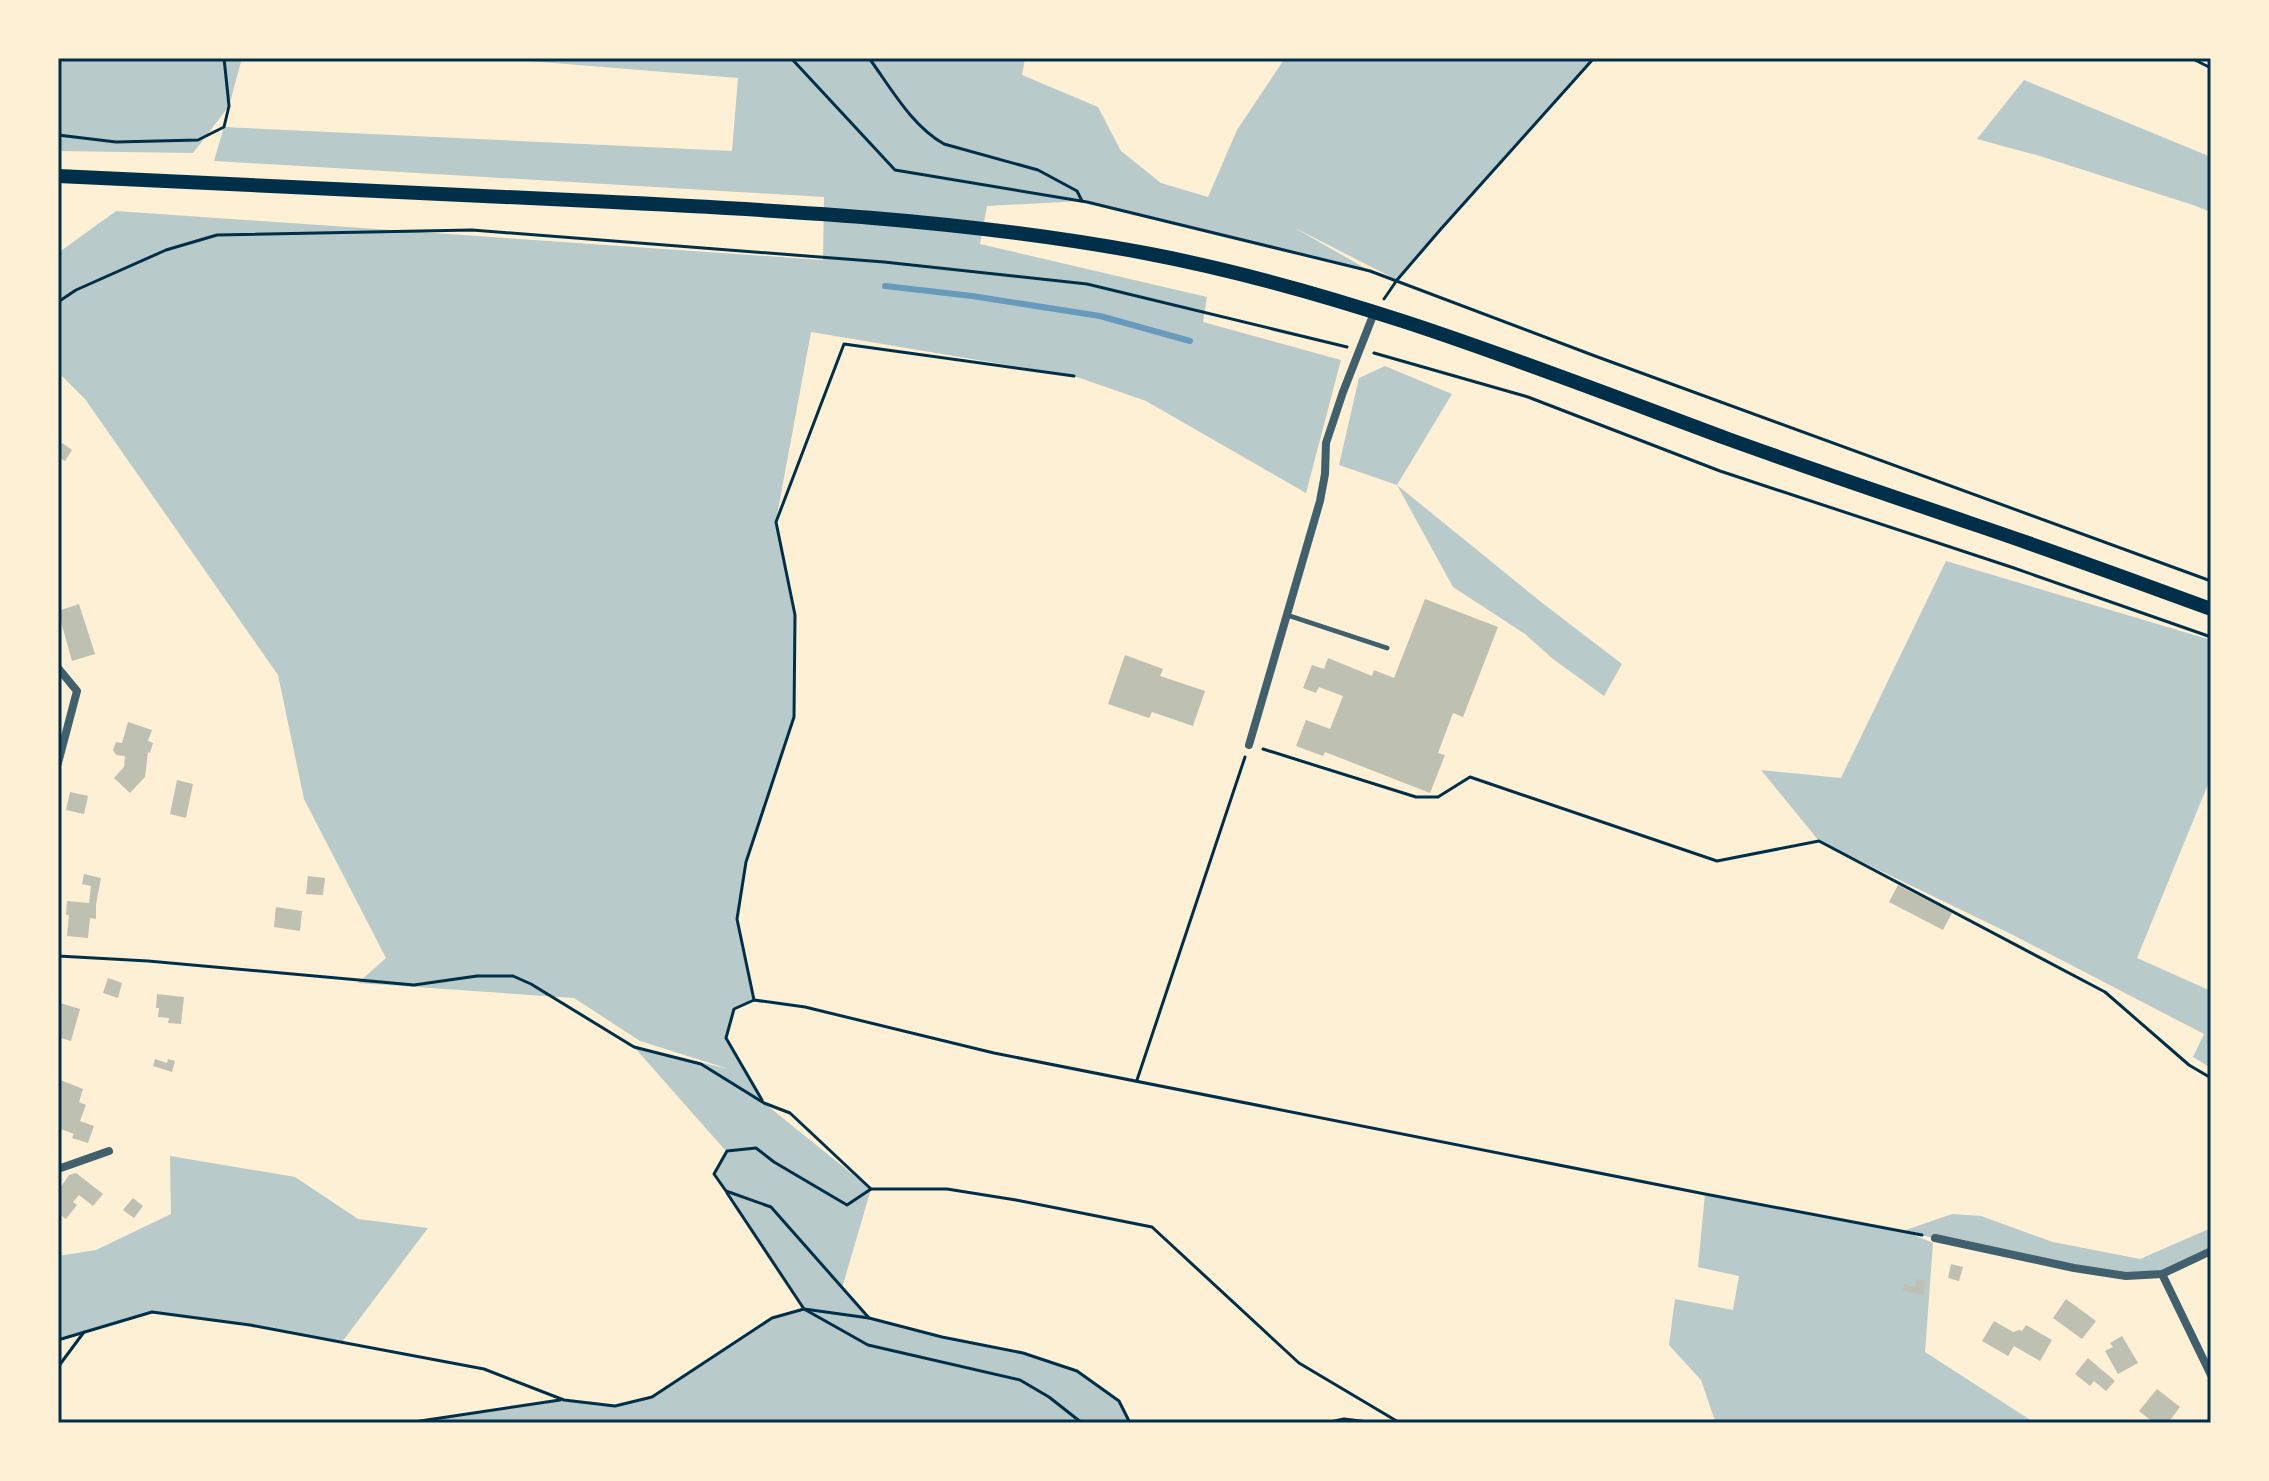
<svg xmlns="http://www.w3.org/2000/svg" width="2269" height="1481" viewBox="0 0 2269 1481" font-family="'PT Sans',sans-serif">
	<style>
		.green { fill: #b9caca }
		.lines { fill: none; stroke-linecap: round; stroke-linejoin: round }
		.stream { stroke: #669bbc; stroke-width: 6 }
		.building { fill: #bec0b2 }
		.path { stroke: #003049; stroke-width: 3 }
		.service { stroke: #3f606c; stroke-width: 5 }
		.minor { stroke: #3f606c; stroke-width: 8 }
		.primary { stroke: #003049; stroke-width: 14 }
		.neatline { fill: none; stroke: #003049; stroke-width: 3 }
	</style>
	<rect width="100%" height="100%" fill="#fdf0d5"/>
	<g class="green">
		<path d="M58,58H242L229,106L193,153L58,151Z"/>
		<path d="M493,58H1025L1022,75L1098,107L1121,151L1161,183L1208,197L1237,130L1285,58H1594L1397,280L1293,227L1370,271L1082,201L987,206L980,244L1207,297L1203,322L1341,360L1306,493L1146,401L1074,376L811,332L776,521L795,615L794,717L746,862L737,919L754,1000L734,1009L726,1038L764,1103L871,1189L842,1288L869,1318L942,1337L1023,1353L1077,1371L1119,1401L1130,1423H407L564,1400L615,1406L652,1397L772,1318L803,1309L714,1174L726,1151L634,1047L729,1069L640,1041L574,998L358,983L386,958L304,799L278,675L85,399L58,372V253L116,211L823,260L824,197L214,161L224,127L732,151L738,78Z"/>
		<path d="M2024,80L2211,157V212L2193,205L2040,156L1977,139Z"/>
		<path d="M1385,366L1452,394L1397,485L1541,602L1622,664L1604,696L1553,659L1525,634L1453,587L1397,485L1339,465L1359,378Z"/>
		<path d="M1946,561L2211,640V777L2137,958L2211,991V1068L2193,1057L2204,1034L2013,935L1819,841L1761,770L1841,778Z"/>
		<path d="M170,1156L295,1177L358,1219L428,1228L342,1342L250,1325L152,1312L58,1340V1256L96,1250L171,1214Z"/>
		<path d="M1705,1194L1903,1231L1952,1214L1981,1216L2053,1242L2140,1259L2211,1228V1251L2162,1274L2126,1276L1909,1233L1933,1243L1925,1352L2035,1423H1714L1715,1421L1701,1380L1669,1345L1675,1299L1733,1310L1739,1276L1698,1267Z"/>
	</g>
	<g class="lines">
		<path class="stream" d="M885,286L972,296L1100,316L1190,341"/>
	</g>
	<g class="building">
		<path d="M62,443L72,450L65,461L58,457V449Z"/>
		<path d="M1425,599L1498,627L1463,717L1453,713L1438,753L1445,755L1430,793L1325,752L1323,756L1296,746L1306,720L1330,729L1343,696L1319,687L1316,693L1303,688L1312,665L1324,669L1328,658L1372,676L1374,670L1394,678Z"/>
		<path d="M79,604L95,654L72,661L58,611Z"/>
		<path d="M1125,655L1163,669L1160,676L1205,691L1193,726L1152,712L1149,718L1108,704Z"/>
		<path d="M128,722L152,730L148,741L153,743L150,753L148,752L145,777L130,793L114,778L124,767L125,756L116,755L113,750L116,742L122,743Z"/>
		<path d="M177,780L193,784L186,818L170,814Z"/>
		<path d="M70,792L88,796L84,814L66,810Z"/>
		<path d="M84,874L101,878L96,904V919L90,918L88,938L67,936L69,915H66L67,901L89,903L91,886L82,884Z"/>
		<path d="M308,876L325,878L323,895L306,894Z"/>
		<path d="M1898,885L1952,913L1943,930L1889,902Z"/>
		<path d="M276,907L302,911L300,931L274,927Z"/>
		<path d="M108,978L122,983L118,998L103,993Z"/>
		<path d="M157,994L184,997L181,1024L168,1023L169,1018L158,1017L159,1008H156Z"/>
		<path d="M60,1003L80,1009L71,1041L58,1037V1010Z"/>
		<path d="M155,1059L167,1063L168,1059L175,1061L172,1072L153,1066Z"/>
		<path d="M58,1079L83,1089L79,1102L86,1105L80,1121L94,1126L88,1143L72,1138L74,1134L58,1128Z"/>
		<path d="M76,1173L103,1194L93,1206L79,1195L73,1202L77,1205L66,1219L58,1213V1191L69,1175Z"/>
		<path d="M133,1198L143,1206L134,1218L123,1210Z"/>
		<path d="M1951,1264L1963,1267L1959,1281L1948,1278Z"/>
		<path d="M1916,1279L1926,1281L1923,1295L1903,1291L1904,1284L1915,1287Z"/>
		<path d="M2066,1299L2096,1321L2082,1339L2053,1318Z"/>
		<path d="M1994,1321L2013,1332L2019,1330L2022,1331L2026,1325L2052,1340L2040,1361L2014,1346L2008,1356L1982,1341Z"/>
		<path d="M2122,1336L2138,1363L2118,1374L2105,1351L2113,1347L2110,1343Z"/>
		<path d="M2088,1358L2115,1381L2106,1391L2094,1381L2090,1386L2075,1374Z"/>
		<path d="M2157,1389L2180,1407L2168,1423H2154L2139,1411Z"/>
	</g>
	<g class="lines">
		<g class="path">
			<path d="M791,58L895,170L1087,202L1370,271L1595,356L2211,581"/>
			<path d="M869,58C891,88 911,125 944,144L1038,170L1077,191L1082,201"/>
			<path d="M2191,58L2211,68"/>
			<path d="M58,135L116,142L198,140L224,127L229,106L224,58"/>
			<path d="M1384,299L1397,280L1440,230L1594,58"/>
			<path d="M58,302L76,290L166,250L217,235L472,230L884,262L1087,284L1347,347"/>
			<path d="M1374,353L1528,397L1720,471L2014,568L2211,637"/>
			<path d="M1263,749L1416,797H1438L1470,777L1717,861L1819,841L2105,992L2189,1065L2211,1078"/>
			<path d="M58,956L148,961L414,985L477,976H513L531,984L634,1047L701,1064L764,1103L790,1113L871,1189L847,1205L774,1162L756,1148L727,1151L714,1174L726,1191L771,1207L869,1318L804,1309L772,1318L652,1397L615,1406L564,1400L484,1369L250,1325L152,1312L58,1340"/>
			<path d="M754,1000L737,919L746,862L794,717L795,615L776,522L844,344L1074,376"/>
			<path d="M1137,1080L1245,757"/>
			<path d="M762,1100L726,1038L734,1009L754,1000L805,1007L994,1053L1705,1194L1922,1235"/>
			<path d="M871,1189H947L1016,1200L1152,1227L1299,1363L1400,1423"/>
			<path d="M727,1193L804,1309L868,1345L1020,1380L1049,1397L1082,1423"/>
			<path d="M869,1318L942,1337L1023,1353L1077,1371L1119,1401L1130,1423"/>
			<path d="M58,1367L84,1332"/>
			<path d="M407,1423L560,1400"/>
			<path d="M1325,1423L1344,1419L1377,1423"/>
		</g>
		<path class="service" d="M1287,615L1387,648"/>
		<g class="minor">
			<path d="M58,668L77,691L58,763"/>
			<path d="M1249,745L1320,501L1325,474L1326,443L1343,392L1374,313"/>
			<path d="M58,1169L109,1151"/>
			<path d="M1935,1238L2074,1268L2126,1276L2162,1274L2211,1251"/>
			<path d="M2162,1274L2211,1375"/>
		</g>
		<path class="primary" d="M58,176C236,185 414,193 592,201C777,210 963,219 1145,253C1346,291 1537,368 1728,439C1808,468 1889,495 1970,523C2051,550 2131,580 2211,609"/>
	</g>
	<rect width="2269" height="1481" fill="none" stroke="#fdf0d5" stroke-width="120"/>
	<rect x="60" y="60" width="2149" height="1361" class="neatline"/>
</svg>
